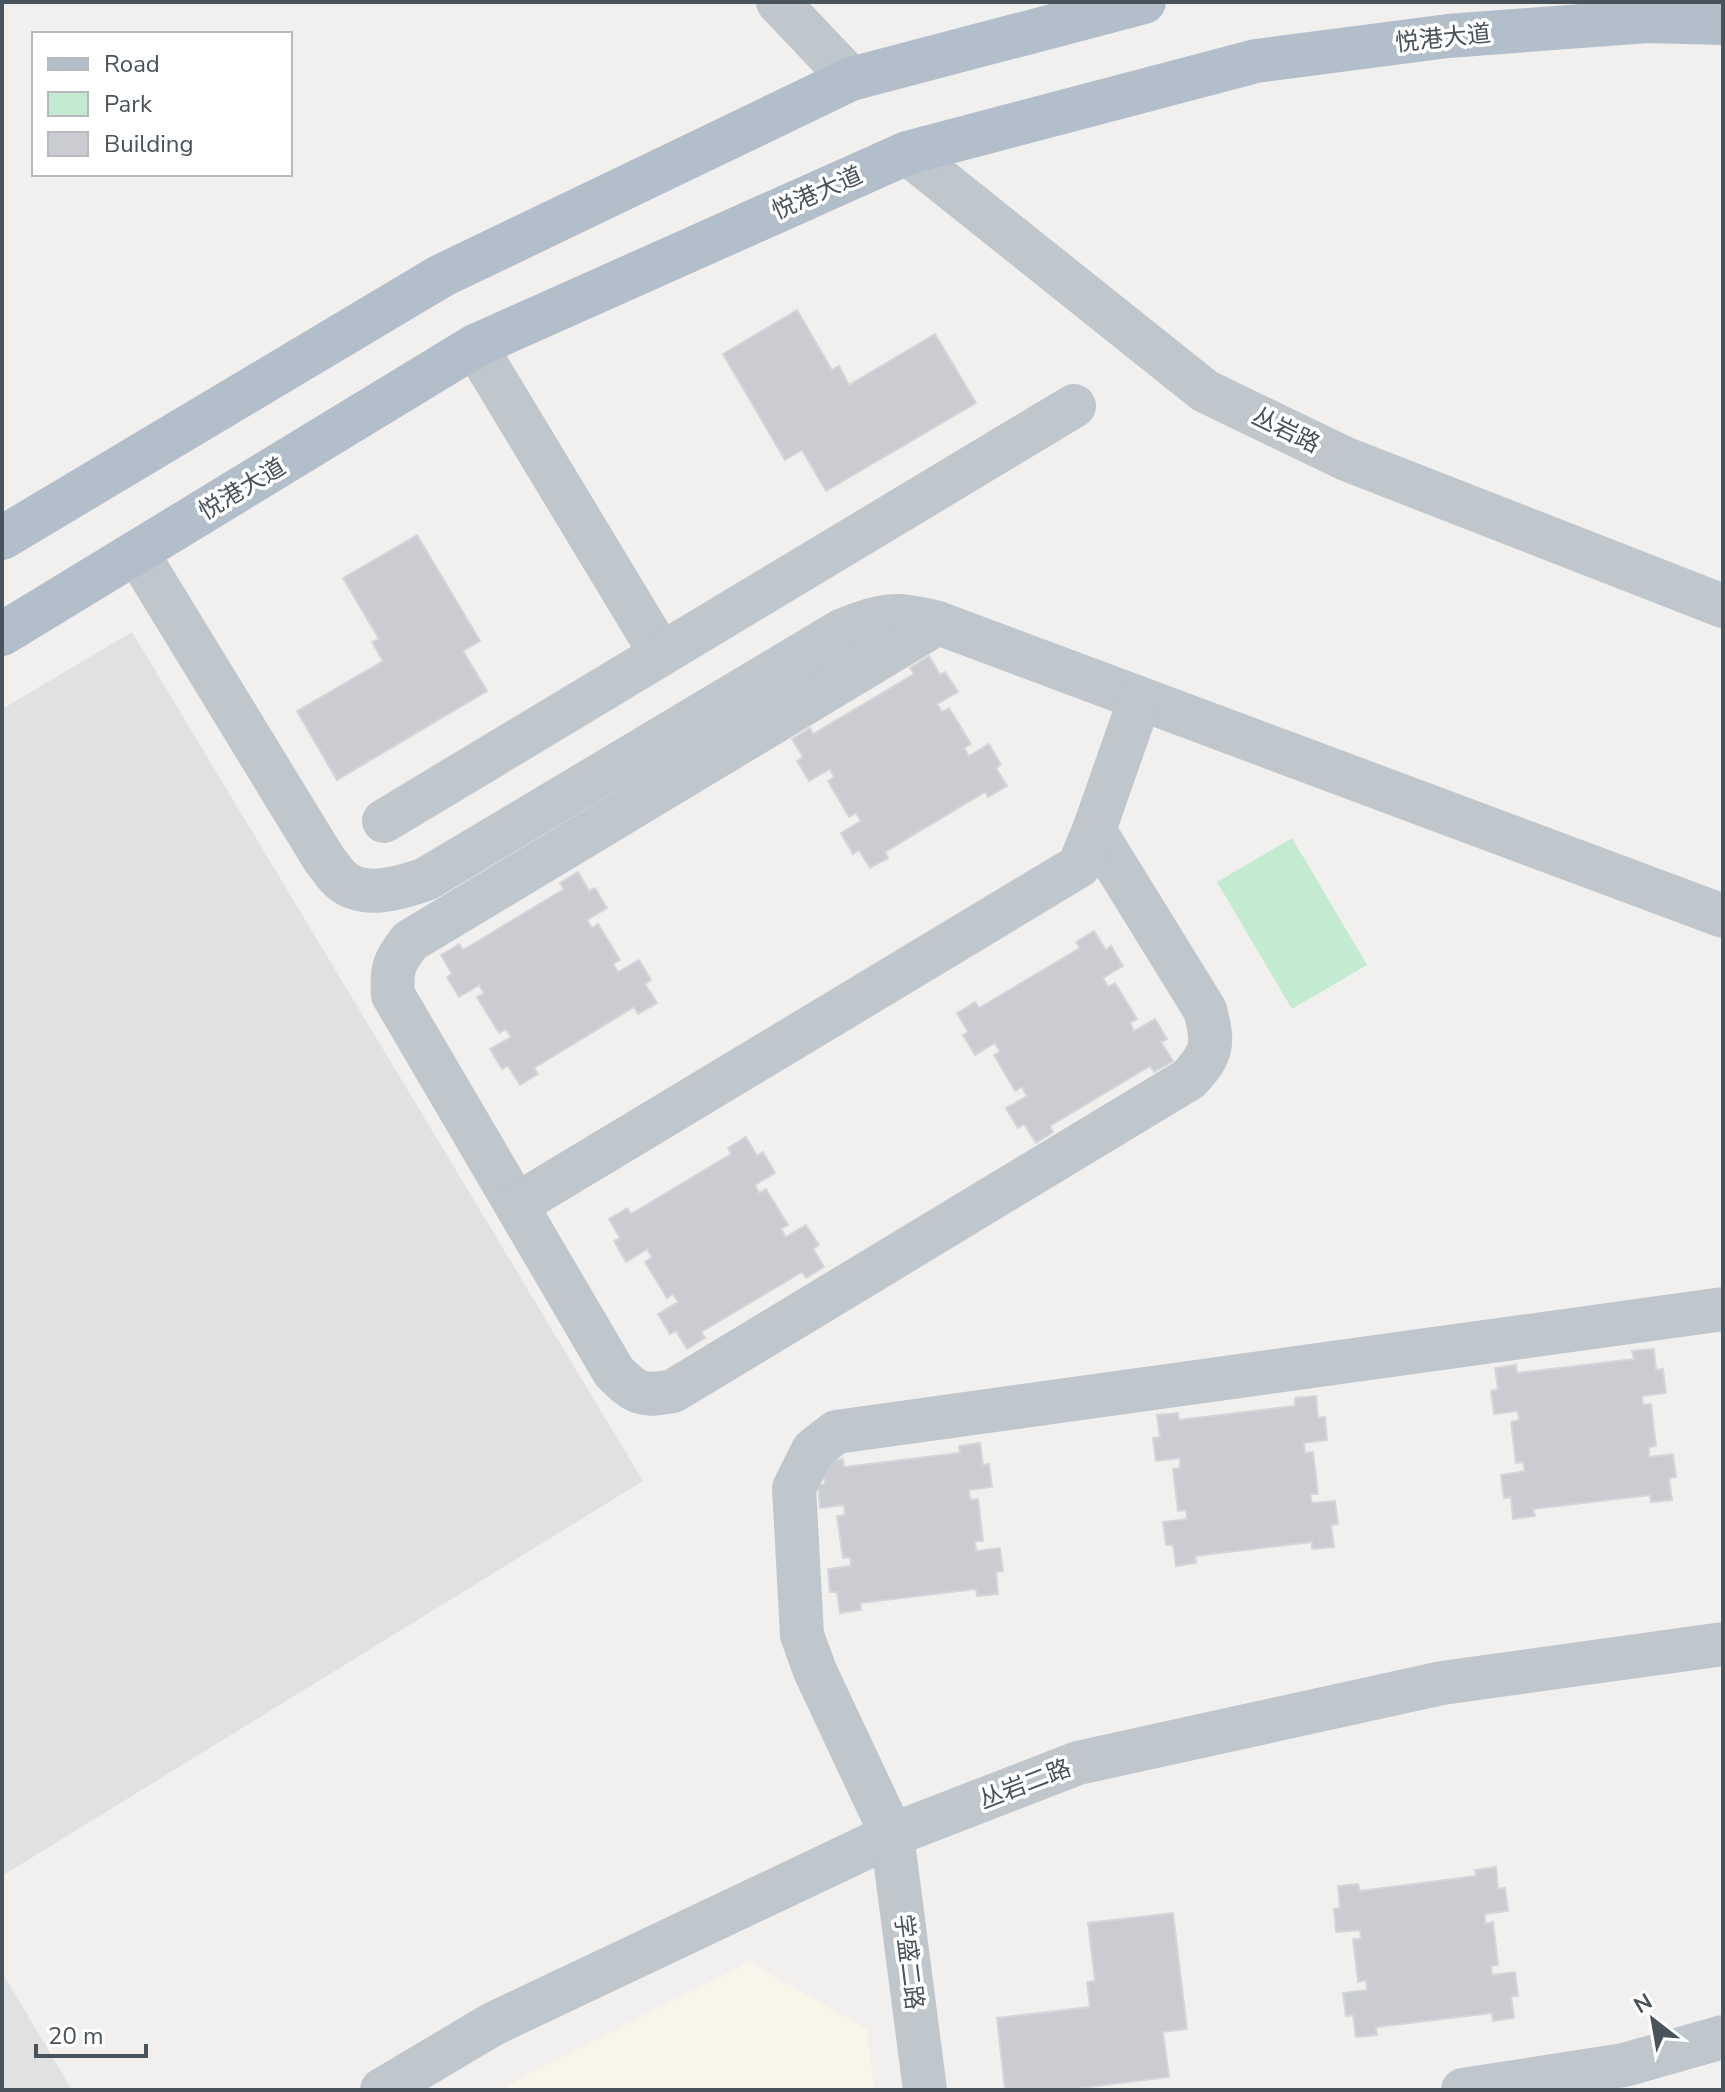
<svg xmlns="http://www.w3.org/2000/svg" width="1725" height="2092" viewBox="0 0 1725 2092" font-family="'Nunito Sans','Noto Sans SC',sans-serif">
	<style>
		.commercial { fill: #faf5eb }
		.education { fill: #e2e1e1 }
		.green { fill: #c2ebd1 }
		.building { fill: #caccd1; stroke: #d4d6da; stroke-width: 2 }
		.lines { fill: none; stroke-linecap: round; stroke-linejoin: round }
		.minor { stroke: #bfc7cd; stroke-width: 44 }
		.major { stroke: #b2bfcb; stroke-width: 44 }
		.labels { text-anchor: middle; stroke-width: 7; stroke-linejoin: round; paint-order: stroke }
		.street-label { font-size: 24px; fill: #49535b; stroke: #fff }
	</style>
	<rect width="100%" height="100%" fill="#f2efef"/>
	<path class="commercial" d="M749,1962L867,2029L874,2090H502L528,2074Z"/>
	<g class="education">
		<path d="M132,632L643,1481L2,1876V709Z"/>
		<path d="M2,1972L72,2090H2Z"/>
	</g>
	<path class="green" d="M1292,838L1367,965L1292,1009L1217,882Z"/>
	<g class="building">
		<path d="M797,310L832,370L839,366L849,385L935,334L976,403L826,491L802,450L785,460L723,354Z"/>
		<path d="M417,535L480,641L463,651L487,691L337,780L297,711L383,661L372,642L379,639L343,578Z"/>
		<path d="M929,656L940,675L945,672L958,692L937,704L942,712L949,708L971,744L964,748L969,756L989,744L1001,765L996,768L1007,786L988,797L985,792L885,852L888,858L870,868L859,850L853,854L841,833L861,821L856,813L849,817L828,781L834,777L830,769L809,781L797,761L803,757L792,739L810,728L813,734L914,674L910,668Z"/>
		<path d="M578,872L589,891L595,888L607,908L587,920L592,928L598,924L620,960L613,964L618,972L639,960L651,980L645,984L657,1003L638,1014L634,1007L534,1068L538,1074L520,1085L508,1066L502,1069L490,1049L511,1037L506,1029L499,1033L477,997L484,993L479,985L459,997L447,977L452,974L441,955L459,944L463,950L564,889L560,883Z"/>
		<path d="M1094,931L1106,950L1111,946L1123,966L1103,978L1108,987L1115,983L1137,1019L1130,1023L1134,1031L1155,1019L1167,1039L1161,1042L1173,1061L1154,1072L1150,1066L1050,1126L1053,1132L1036,1143L1024,1124L1018,1128L1006,1108L1027,1096L1022,1087L1015,1091L994,1055L1000,1052L995,1043L975,1055L963,1035L968,1032L957,1013L975,1002L979,1008L1080,948L1076,942Z"/>
		<path d="M746,1137L757,1156L763,1152L775,1173L755,1185L759,1193L766,1189L788,1225L781,1229L786,1237L806,1225L819,1245L813,1249L824,1267L806,1278L802,1272L701,1332L705,1338L687,1349L676,1331L670,1334L658,1314L678,1302L673,1294L667,1298L645,1262L652,1257L647,1249L626,1262L614,1241L620,1238L609,1219L627,1208L631,1214L731,1154L728,1148Z"/>
		<path d="M1654,1349L1656,1370L1663,1369L1666,1393L1642,1396L1643,1405L1651,1404L1656,1446L1649,1447V1457L1673,1454L1676,1477L1669,1478L1672,1500L1651,1502L1650,1495L1533,1509L1535,1516L1513,1519L1511,1497L1504,1498L1501,1475L1525,1471L1523,1462L1516,1463L1511,1422L1519,1420L1518,1411L1494,1414L1491,1391L1498,1389L1495,1368L1516,1365L1517,1373L1634,1359L1632,1351Z"/>
		<path d="M1316,1396L1318,1418L1325,1417L1327,1440L1304,1443L1305,1453L1313,1452L1318,1494H1310L1312,1503L1335,1501L1338,1524L1331,1525L1334,1547L1312,1549V1542L1195,1556L1196,1563L1176,1566L1173,1545H1166L1163,1522L1187,1519L1186,1510L1178,1511L1173,1469L1180,1468V1458L1156,1461L1153,1438L1160,1437L1157,1415L1178,1413L1179,1420L1295,1406V1398Z"/>
		<path d="M980,1443L983,1465L989,1464L992,1487L969,1490L970,1500L978,1499L983,1541H975L976,1551L1000,1548L1003,1571L996,1572L998,1594L977,1596L976,1589L860,1603L861,1610L840,1613L837,1592H830L828,1569L851,1566L850,1557L843,1558L837,1516L845,1515L844,1505L820,1508L818,1485L825,1484L822,1462L843,1459L844,1467L960,1453L959,1446Z"/>
		<path d="M1496,1867L1498,1889L1505,1888L1508,1911L1485,1914V1924L1493,1922L1498,1965L1491,1966L1492,1975L1515,1972L1518,1996H1511L1514,2018L1493,2021L1492,2013L1376,2027L1377,2035L1356,2037L1353,2015L1346,2016L1343,1993L1367,1990L1366,1980L1358,1982L1353,1939H1361L1360,1930L1336,1932L1334,1909L1340,1908L1338,1886L1358,1884L1360,1891L1476,1876L1475,1870Z"/>
		<path d="M1173,1913L1187,2029L1163,2032L1169,2077L1065,2090H1005L997,2018L1090,2007L1087,1982L1095,1981L1088,1923Z"/>
	</g>
	<g class="lines">
		<g class="minor">
			<path d="M778,2L851,79"/>
			<path d="M907,153L1205,391L1346,459L1723,606"/>
			<path d="M475,346L661,654"/>
			<path d="M137,553L324,859C329,865 334,873 340,879C363,900 400,888 426,879L843,630C885,614 894,612 938,623L1723,916"/>
			<path d="M938,623L410,941C394,961 391,969 393,995L614,1372C636,1394 642,1397 673,1391L1189,1079C1213,1053 1214,1044 1205,1010L1094,830L1140,699"/>
			<path d="M384,821L1074,406"/>
			<path d="M516,1205L1079,866L1094,830"/>
			<path d="M382,2090L493,2024L892,1835L1078,1763L1442,1683L1723,1644"/>
			<path d="M925,2090L892,1835L815,1671L802,1635L794,1488L813,1450L836,1432L1723,1309"/>
			<path d="M1463,2090L1624,2065L1723,2037"/>
		</g>
		<g class="major">
			<path d="M2,538L441,276L851,79L1144,2"/>
			<path d="M2,634L475,346L907,153L1256,61L1448,36L1647,21L1723,23"/>
		</g>
	</g>
	<g class="labels">
		<g class="street-label">
			<text transform="translate(1443 38) rotate(-6)" y="8">悦港大道</text>
			<text transform="translate(817 193) rotate(-24)" y="8">悦港大道</text>
			<text transform="translate(1286 430) rotate(26)" y="8">丛岩路</text>
			<text transform="translate(242 489) rotate(-31)" y="8">悦港大道</text>
			<text transform="translate(1025 1784) rotate(-21)" y="8">丛岩二路</text>
			<text transform="translate(909 1962) rotate(83)" y="8">学盛二路</text>
		</g>
	</g>
	<rect width="1725" height="2092" fill="none" stroke="#49535b" stroke-width="8"/>
	<rect x="32" y="32" width="260" height="144" fill="#ffffff" stroke="#b6babd" stroke-width="2"/>
	<rect x="48" y="58" width="40" height="12" fill="#b2bfcb" stroke="#b6babd" stroke-width="2"/>
	<text x="104" y="72" font-size="24" fill="#49535b">Road</text>
	<rect x="48" y="92" width="40" height="24" fill="#c2ebd1" stroke="#b6babd" stroke-width="2"/>
	<text x="104" y="112" font-size="24" fill="#49535b">Park</text>
	<rect x="48" y="132" width="40" height="24" fill="#caccd1" stroke="#b6babd" stroke-width="2"/>
	<text x="104" y="152" font-size="24" fill="#49535b">Building</text>
	<g transform="translate(1653 2020) rotate(329)" stroke="#ffffff" stroke-width="6" paint-order="stroke">
	<path d="M0-6L14 30L0 20L-14 30Z" fill="#49535b"/>
	<text y="-12" font-size="22" font-weight="bold" text-anchor="middle" fill="#49535b">N</text>
	</g>
	<path d="M36 2044v12h110v-12" fill="none" stroke="#49535b" stroke-width="4"/>
	<text x="48" y="2044" font-size="24" fill="#49535b" stroke="#ffffff" stroke-width="6" paint-order="stroke">20 m</text>
</svg>
